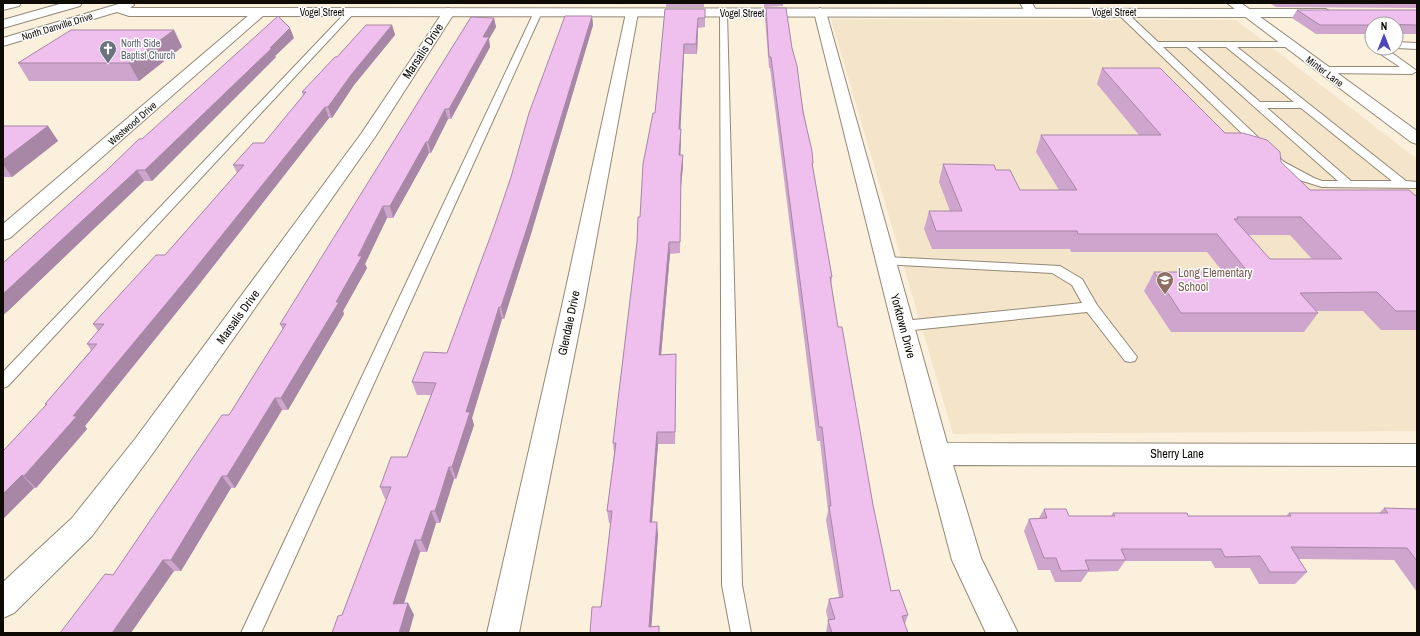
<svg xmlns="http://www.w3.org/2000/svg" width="1420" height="636" viewBox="0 0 1420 636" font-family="'Archivo Narrow',sans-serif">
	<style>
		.built { fill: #f3e4ca }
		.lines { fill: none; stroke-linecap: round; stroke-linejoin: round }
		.lane-casing { stroke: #938977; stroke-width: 2 }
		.street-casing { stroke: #938977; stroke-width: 2 }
		.secondary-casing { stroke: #938977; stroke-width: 2 }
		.highway-casing { stroke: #938977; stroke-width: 2 }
		.lane { fill: #fff; fill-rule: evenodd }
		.street { fill: #fff; fill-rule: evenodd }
		.secondary { fill: #fff; fill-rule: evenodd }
		.highway { fill: #fff; fill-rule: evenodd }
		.wall { fill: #cea5cc; fill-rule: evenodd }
		.shaded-wall { fill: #a786a6 }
		.building { fill: #efc0ed; stroke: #a786a6; fill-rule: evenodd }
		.labels { text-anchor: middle; stroke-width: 3; stroke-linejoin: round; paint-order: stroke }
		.far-street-label { font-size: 10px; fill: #0e0b05; stroke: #fefefe }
		.far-worship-label { font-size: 10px; fill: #5b616d; stroke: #fefefe; text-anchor: start }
		.street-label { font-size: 12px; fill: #0e0b05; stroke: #fefefe }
		.education-label { font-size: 12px; fill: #785e54; stroke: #fefefe; text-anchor: start }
	</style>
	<rect width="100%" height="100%" fill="#fbf0dc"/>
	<path class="built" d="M831,19L1236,20L1417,159V431L953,434Z"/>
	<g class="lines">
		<defs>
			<g id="lane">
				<path d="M348,10L355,12L8,386L3,388V372Z"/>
				<path d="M535,10L542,12L261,633H241Z"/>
				<path d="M1118,10H1124L1158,42H1292V46L1289,47H1237L1406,181L1417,182V188L1322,187L1296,179L1276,166L1118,14ZM1163,47H1187L1338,181H1322L1314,178L1284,162ZM1197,47H1226L1294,102H1260ZM1267,108H1301L1392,181H1351Z"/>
				<path d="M720,11L727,13L742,585L751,633H731L722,585Z"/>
				<path d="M1396,42L1417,43V49L1396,48Z"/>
				<path d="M1377,48H1385L1417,71L1412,74L1324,73L1319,70L1324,67H1400L1379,53Z"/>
				<path d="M886,257L1060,266L1082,279L1097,305L1137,357L1135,361L1130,362L1125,361L1087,312L903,331L898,329L896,326L898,323L903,321L1082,303L1072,285L1052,273L881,264L880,261Z"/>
			</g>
			<g id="street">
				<path d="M1020,3H1032L1037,12L1035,15H1027Z"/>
				<path d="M1227,3H1241L1417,131V144L1411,142Z"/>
				<path d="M260,8L264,9L266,12L264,15L10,238L3,240V224L256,9Z"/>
				<path d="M449,8L455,12L375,137L153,453L92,536L14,613L3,618V582L72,518L135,439L361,134L445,9Z"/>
				<path d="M820,8L826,12L947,443L1417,444V466L953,465L981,558L1018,633H986L952,560L924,454L814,12Z"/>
				<path d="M632,9L638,13L584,306L519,633H487L562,306L626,13Z"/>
			</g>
			<path id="secondary" d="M122,3H133L134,5L130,8L1326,9L1332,13L1326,17L129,16L117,12L3,46V38Z"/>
			<g id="highway">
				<path d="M3,3H21L19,6L3,10Z"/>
				<path d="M63,3H82L80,6L3,28V20Z"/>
			</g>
		</defs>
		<use href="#lane" class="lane-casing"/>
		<use href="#street" class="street-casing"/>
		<use href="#secondary" class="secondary-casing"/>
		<use href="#highway" class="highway-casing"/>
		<use href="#lane" class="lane"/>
		<use href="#street" class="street"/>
		<use href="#secondary" class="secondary"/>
		<use href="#highway" class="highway"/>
	</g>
	<g class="wall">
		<rect x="666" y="3" width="38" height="4"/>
		<path d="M764,3H783V6L764,7Z"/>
		<path d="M1269,3H1417V8L1276,7Z"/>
		<path d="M766,8L792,48L813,163V168L832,277L831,286L838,327L873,505L891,591L908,615L905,624L908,633H826L828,620L826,611L829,599L839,597L826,520L828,511L820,441H817L770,68H769L765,18Z"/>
		<path d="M665,9H705V27L698,28L697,54H684L680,129L681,140L680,155H683V166L681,186L680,253L670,254L661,355L676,367L675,444H658L652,522L658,534L651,627L659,626V633H590L601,607L611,523H609L607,511L614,453L613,443L640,217L655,113Z"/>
		<path d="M1297,10H1417V34H1396V24H1372V34H1316L1292,18Z"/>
		<path d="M592,16L593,25L531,234L504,319H502L472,418L474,425L456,479H454L440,523H436L427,552H420L404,604L408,603L414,615H342L387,499H385L380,487L407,457L431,395H417L412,382L447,353Z"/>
		<path d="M494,18L496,27L489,39L490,47L451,119H448L431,153H429L393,218H387L365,264L367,268L343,311L344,314L288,410H282L235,488H231L181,571H174L113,575L229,415L283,330L280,324Z"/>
		<path d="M392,25L395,35L354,85L332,118H329L197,287L85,426L87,429L36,488H34L3,519V451L46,405L45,404L91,350L87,344L98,331L93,324L165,255L237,173L233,165L264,143L303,96L302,92L337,57Z"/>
		<path d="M174,30L182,47L139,81H29L18,63Z"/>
		<path d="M294,38L275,56L276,57L152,181H144L9,310L3,315V263L142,139Z"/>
		<path d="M1102,68L1281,162L1310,190L1417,197V330H1381L1363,311H1316L1318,313L1304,332H1171L1144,291L1154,272H1223L1207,252H1071L1070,249H932L924,229L929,211H950L939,182L943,164L996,170L1020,190H1059L1036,152L1041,135H1139L1097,84ZM1249,235H1290L1312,259H1270Z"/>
		<path d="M3,126H48L58,141L12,177H3Z"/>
		<path d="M1384,508L1417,509V592L1394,560L1298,559L1307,572L1295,584H1259L1250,568H1215L1211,561H1125L1118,571L1088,572L1081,582H1055L1050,570H1038L1024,531L1029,519L1039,518L1044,509L1069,516H1111L1113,513L1188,516H1286L1289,513H1379Z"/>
	</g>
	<g class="shaded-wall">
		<path d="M592,16L593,25L531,234L504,319L501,307Z"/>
		<path d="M494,18L496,27L489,39L490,47L451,119L449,109L483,37Z"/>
		<path d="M698,18V28L697,54L696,44Z"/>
		<path d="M392,25L395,35L354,85L332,118L328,107L351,75Z"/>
		<path d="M290,28L294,38L275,56L276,57L152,181L145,170Z"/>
		<path d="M174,30L182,47L139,81L129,63Z"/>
		<path d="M684,44V54L680,140L679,129Z"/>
		<path d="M325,107L329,118L197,287L85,426L87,429L36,488L24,476Z"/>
		<path d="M445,109L448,119L431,153L428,142Z"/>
		<path d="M48,126L58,141L12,177L3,164V160Z"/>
		<path d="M681,129V140L680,166L679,155Z"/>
		<path d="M426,142L429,153L393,218L390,206Z"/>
		<path d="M683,155V166L681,186L680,253L681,174Z"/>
		<path d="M137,170L144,181L9,310L3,315V294Z"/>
		<path d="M383,206L387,218L365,264L367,268L343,311L344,314L288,410L281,398L336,302Z"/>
		<path d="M669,242L670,254L660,367L659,355Z"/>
		<path d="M499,307L502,319L472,418L474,425L456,479L452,467L466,412Z"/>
		<path d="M676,354V367L675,444V432Z"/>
		<path d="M275,398L282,410L235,488L227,476Z"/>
		<path d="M657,432L658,444L651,534L650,522Z"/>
		<path d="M449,467L454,479L440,523L435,511Z"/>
		<path d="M22,475L34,488L3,519V494Z"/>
		<path d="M222,476L231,488L181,571L171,560Z"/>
		<path d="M431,511L436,523L427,552L421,540Z"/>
		<path d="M657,522L658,534L651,633L649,627Z"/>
		<path d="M415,540L420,552L400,615L393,604Z"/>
		<path d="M163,560L174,571L131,633H112Z"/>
		<path d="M408,603L414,615L409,633H399Z"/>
	</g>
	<g class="building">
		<path d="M766,8H786L792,48L797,66L803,112L812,151L813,163H812L832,277H830L838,327H842L873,505L891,591L899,590L908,615L902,616L908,633H832L828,620L835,619L829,599L843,597L829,506H831L822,427H819L771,57H769Z"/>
		<path d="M665,9H705V18H698L696,44H684L679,129H681L679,155H683L681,174L680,242H669L659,355L676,354L675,432H657L650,522H657L649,627L659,626V633H590L592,607H601L612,511H607L616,443H613L617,408L637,242L638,217H640L643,164L653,113H655Z"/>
		<path d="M1297,10H1417V25L1372,24V25H1320Z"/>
		<path d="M278,16L290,28L270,48H272L145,170H137L3,294V263L108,169L139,139H142Z"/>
		<path d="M565,16H592L529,222L501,307H499L466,412H470L452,467H449L435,511H431L421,540H415L393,604L408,603L399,633H332L338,616L342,615L391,487H380L391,457H407L436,383L412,382L424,352L447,353L495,224L511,177L529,113Z"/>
		<path d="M471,17L494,18L483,37H489L449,109H445L428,142H426L390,206H383L358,256H362L336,302H339L281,398H275L227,476H222L171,560H163L112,633H60L105,574L113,575L222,415H229L286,324H280Z"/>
		<path d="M366,25H392L351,75L328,107H325L190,275L73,416H77L24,476L22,475L3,494V451L47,404H45L97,344H87L104,324H93L156,255H165L244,165H233L253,143H264L306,92H302L335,57H337Z"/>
		<path d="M71,30H174L129,63H18Z"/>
		<path d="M1102,68H1160L1225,133H1243L1267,140L1280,152L1281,162L1310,190H1409L1417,197V311H1396L1377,292L1300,293L1318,313H1181L1154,272H1248L1217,234H1078L1077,231H936L929,211H962L943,164L994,165L996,170H1010L1020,190H1077L1041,135H1161ZM1237,217H1301L1342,259H1270L1234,219H1238Z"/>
		<path d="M3,126H48L3,160Z"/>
		<path d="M1384,508L1417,509V561L1407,548L1291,547L1307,572H1270L1260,556L1225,557L1221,549H1121L1126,560H1085L1089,570L1061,571L1056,558H1044L1029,519L1047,518L1044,509H1066L1069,516H1115L1113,513H1187L1188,516H1291L1289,513H1388Z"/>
	</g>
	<defs>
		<symbol id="church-pin" viewBox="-11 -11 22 30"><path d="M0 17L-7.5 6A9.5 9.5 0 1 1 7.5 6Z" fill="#6b7280" stroke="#fefefe"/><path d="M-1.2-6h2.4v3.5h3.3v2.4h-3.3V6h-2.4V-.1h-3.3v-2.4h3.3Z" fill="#fff"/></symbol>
		<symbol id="school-pin" viewBox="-11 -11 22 30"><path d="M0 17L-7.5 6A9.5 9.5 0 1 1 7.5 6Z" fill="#8d6e63" stroke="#fefefe"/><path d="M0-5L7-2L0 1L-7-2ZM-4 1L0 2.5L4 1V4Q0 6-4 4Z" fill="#fff"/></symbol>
	</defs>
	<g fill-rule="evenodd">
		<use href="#church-pin" x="98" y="39" width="20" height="27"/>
		<use href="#school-pin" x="1155" y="270" width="20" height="27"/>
	</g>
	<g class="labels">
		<g class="far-street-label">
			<text x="322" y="16">Vogel Street</text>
			<text x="1114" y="16">Vogel Street</text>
			<text x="742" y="17">Vogel Street</text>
			<text transform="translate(57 26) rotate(-17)" y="4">North Danville Drive</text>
			<text transform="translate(1325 71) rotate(37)" y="4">Minter Lane</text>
			<text transform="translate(132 123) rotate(-41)" y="4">Westwood Drive</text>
		</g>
		<g class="far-worship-label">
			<text x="121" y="47">North Side<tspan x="121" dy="12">Baptist Church</tspan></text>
		</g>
		<g class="street-label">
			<text transform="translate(423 51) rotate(-57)" y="4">Marsalis Drive</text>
			<text transform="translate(238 317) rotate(-54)" y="4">Marsalis Drive</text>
			<text transform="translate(569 323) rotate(-78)" y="4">Glendale Drive</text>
			<text transform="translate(903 326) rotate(75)" y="4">Yorktown Drive</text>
			<text x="1177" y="458">Sherry Lane</text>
		</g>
		<g class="education-label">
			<text x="1178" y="277">Long Elementary<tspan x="1178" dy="14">School</tspan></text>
		</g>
	</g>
	<rect width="1420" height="636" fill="none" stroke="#0e0b05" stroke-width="8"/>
	<g transform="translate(1384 36)"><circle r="19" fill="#fefefe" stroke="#9e9d9a"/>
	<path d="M0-3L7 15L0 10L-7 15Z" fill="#4f45bc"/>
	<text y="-6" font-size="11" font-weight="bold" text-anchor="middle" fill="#0e0b05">N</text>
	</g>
</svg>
